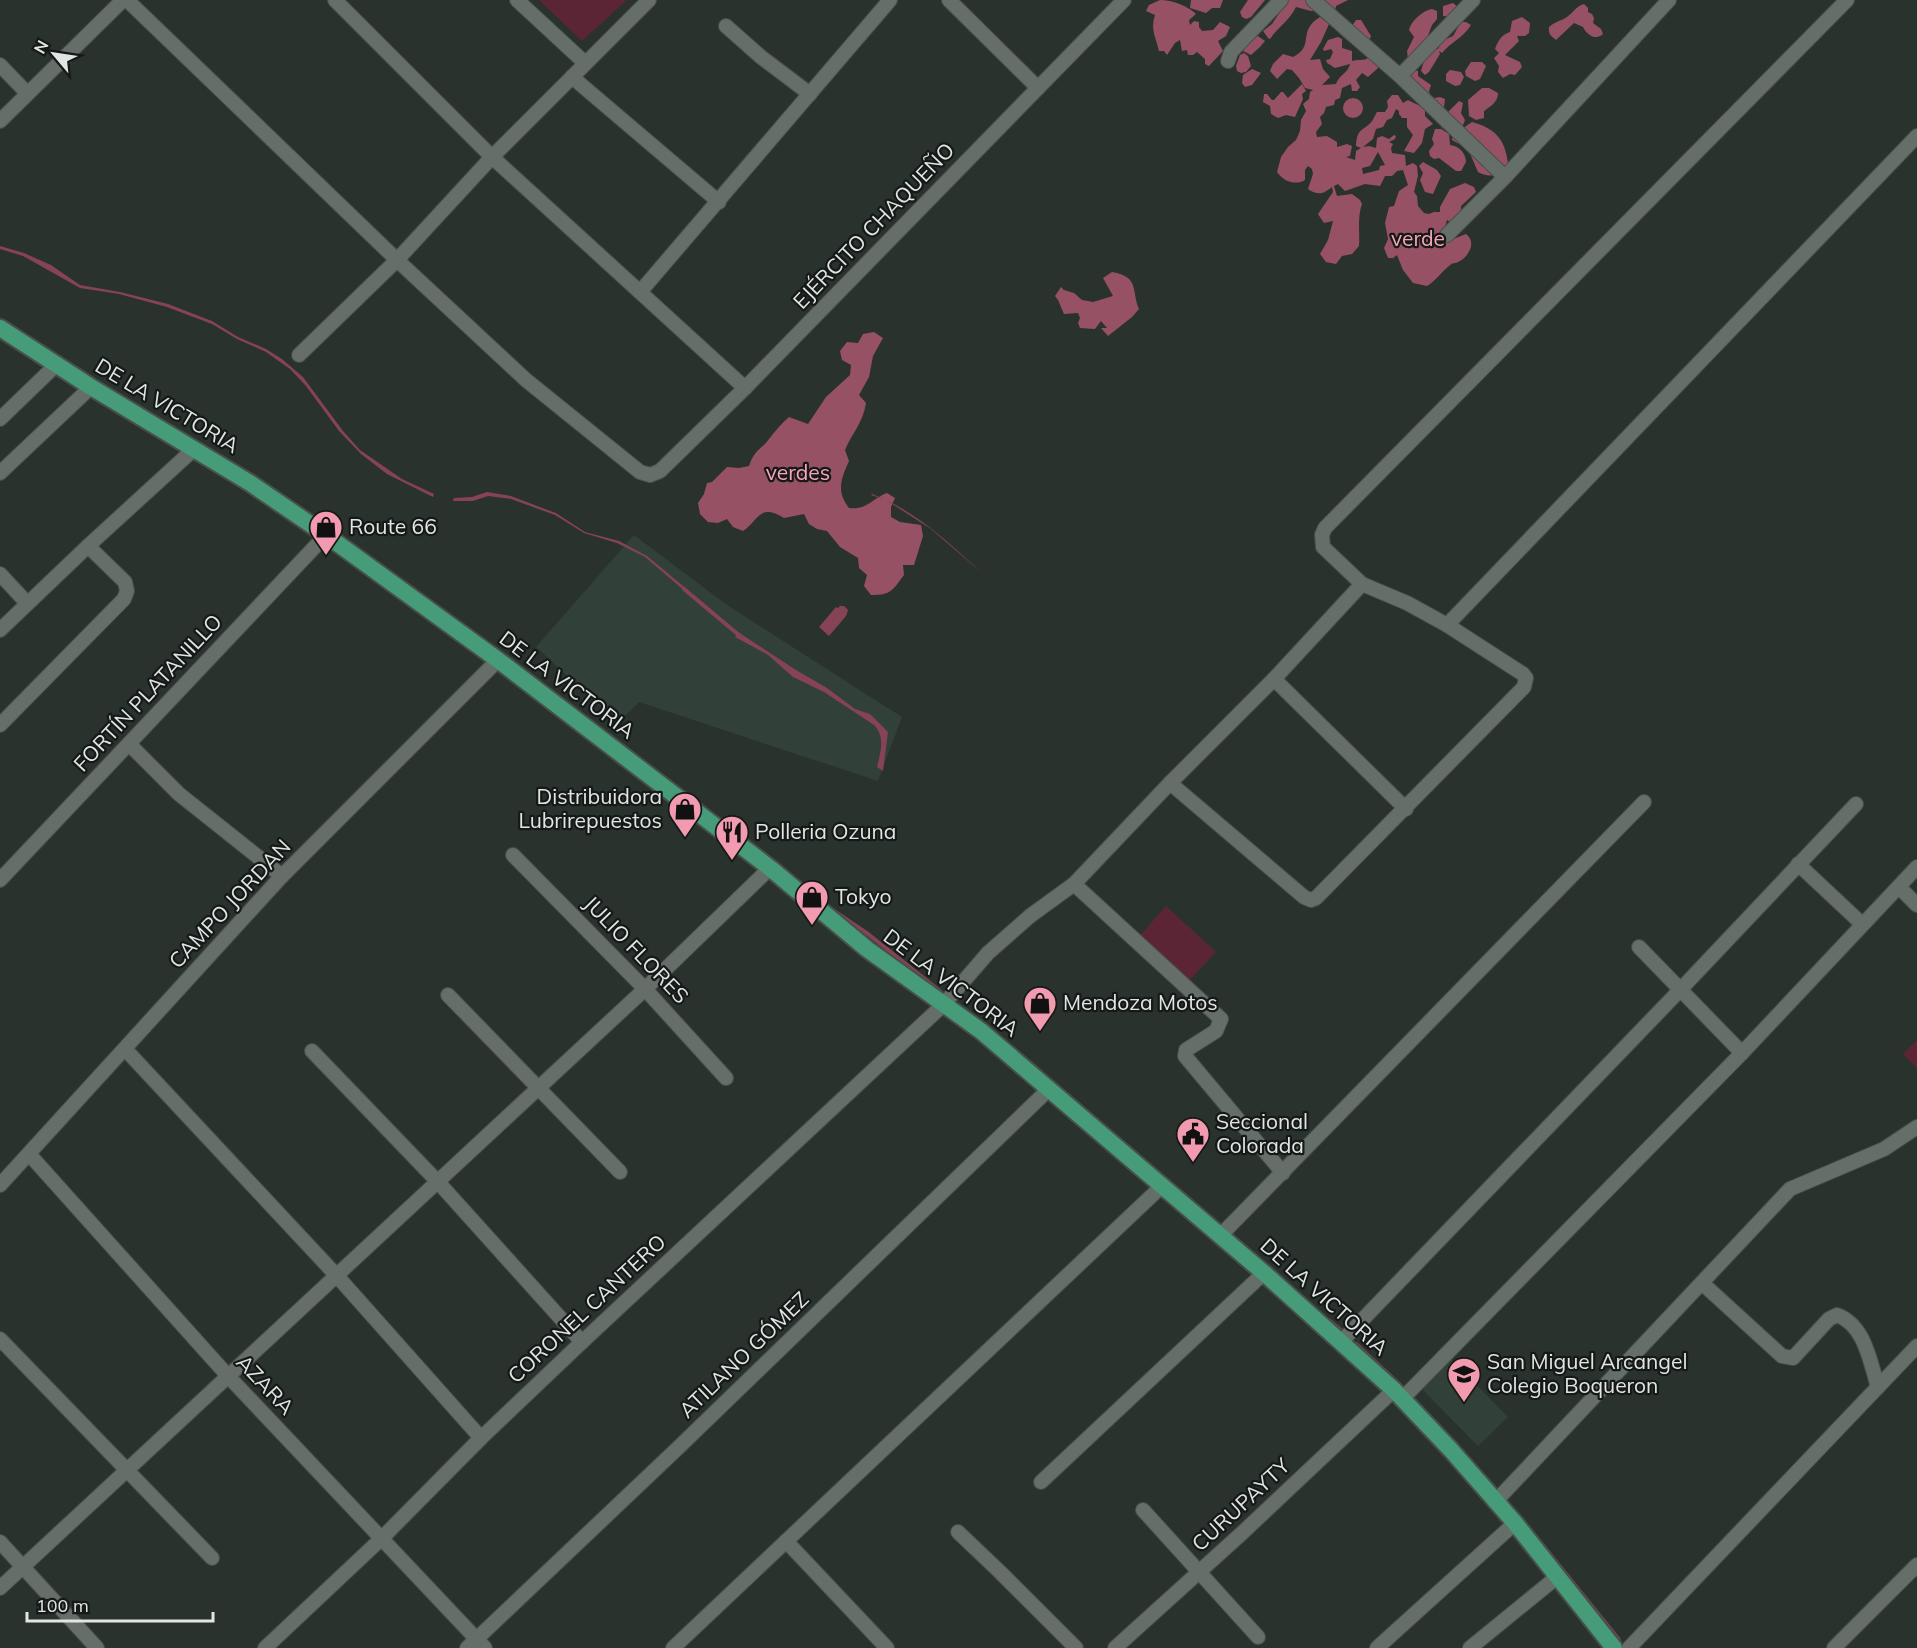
<svg xmlns="http://www.w3.org/2000/svg" width="1917" height="1648" viewBox="0 0 1917 1648" font-family="Mulish,sans-serif">
	<style>
		.built { fill: #314038 }
		.green { fill: #5c2535 }
		.forest { fill: #965264; fill-rule: evenodd }
		.water { fill: #854355 }
		.lines { fill: none; stroke-linecap: round; stroke-linejoin: round }
		.stream { stroke: #854355; stroke-width: 4 }
		.minor-casing { stroke: #484f4c; stroke-width: 16 }
		.major-casing { stroke: #484f4c; stroke-width: 20 }
		.minor { stroke: #656e69; stroke-width: 14 }
		.major { stroke: #469b79; stroke-width: 16 }
		.labels { text-anchor: middle; stroke-width: 4.5; stroke-linejoin: round; paint-order: stroke }
		.street-label { font-size: 21px; fill: #e1e6e4; stroke: #151917 }
		.park-label { font-size: 21px; fill: #f7a6b9; stroke: #151917 }
		.poi-label { font-size: 21px; fill: #e1e6e4; stroke: #151917; text-anchor: start }
	</style>
	<rect width="100%" height="100%" fill="#2a322d"/>
	<g class="built">
		<path d="M634,535L727,605L902,717L878,781L639,702L618,723L536,647Z"/>
		<path d="M1450,1358L1508,1417L1478,1446L1421,1388Z"/>
	</g>
	<g class="green">
		<path d="M539,0H627L582,41Z"/>
		<path d="M1166,906L1216,952L1187,983L1138,938Z"/>
		<path d="M1917,1040V1068L1903,1054Z"/>
	</g>
	<g class="forest">
		<path d="M1160,0C1172,0 1188,6 1196,14L1189,20L1190,25L1194,21L1199,22V27L1202,31L1213,30L1220,22L1230,27L1226,36L1218,41L1223,51L1209,66L1205,64V59L1197,52L1193,55H1188L1187,50L1182,51L1180,40L1175,43L1167,55L1164,51H1159C1156,38 1150,29 1155,15L1146,11L1149,5Z"/>
		<path d="M1191,0H1223L1220,8H1212L1206,13L1190,8Z"/>
		<path d="M1248,0H1265L1251,17L1246,19L1242,17L1240,12Z"/>
		<path d="M1288,0H1305L1308,6L1310,0H1348L1336,6L1335,11H1311L1296,7C1290,20 1278,27 1270,39L1268,38L1263,31L1272,24Z"/>
		<path d="M1453,3L1459,8L1454,17L1443,16V6Z"/>
		<path d="M1584,4L1588,8V12L1592,14L1594,18L1593,23L1601,29L1603,34C1595,41 1587,35 1583,27L1574,23L1556,40C1551,36 1548,34 1549,27C1556,21 1561,21 1567,17C1574,12 1576,6 1584,4Z"/>
		<path d="M1432,9L1437,11V19L1432,25L1426,41H1423L1421,51L1408,60L1407,51L1414,37L1409,30C1411,21 1422,11 1432,9Z"/>
		<path d="M1339,14L1343,16V22L1352,26L1356,20H1361L1371,36L1366,48C1355,49 1338,34 1333,25Z"/>
		<path d="M1320,17L1329,24L1321,42L1310,60L1320,59L1323,69L1330,77L1322,85L1336,84C1339,75 1348,73 1350,64L1335,68L1327,63L1326,60L1330,59L1333,52L1331,49L1324,51L1323,49L1328,40L1338,37L1342,39V48L1352,51V61C1360,58 1365,63 1371,55L1377,62L1378,68L1368,77L1362,73L1356,80L1360,87L1357,91H1352L1351,84L1342,88L1340,98L1335,100L1334,105L1326,107L1324,113L1320,117L1322,124L1316,132L1317,137L1327,136L1337,142V147L1347,144L1352,146L1350,156L1346,157L1355,160L1356,151L1361,148L1356,146C1357,127 1363,132 1372,121C1374,118 1375,115 1377,112H1385L1388,107L1387,101L1392,95H1398L1403,103L1408,100L1420,106L1418,99L1403,80L1413,70L1418,71V76L1431,85L1429,91L1431,96L1435,98L1440,97L1445,99L1443,115L1425,109V116L1433,124L1425,129L1422,143L1414,153L1404,151L1413,135L1407,127V118H1402L1399,114V111L1396,109L1392,118L1387,120L1383,127L1376,129L1373,139L1363,147L1369,146L1376,148L1377,138L1382,136L1389,139L1394,135L1396,136L1395,139L1389,142L1393,144L1391,148L1392,153L1405,155L1406,166L1413,163L1417,166L1418,176L1414,192L1417,196L1418,206L1424,213L1429,214L1434,212H1440V207L1450,189L1465,183L1474,187L1476,192L1461,206V211L1456,220L1451,222L1447,220L1443,234L1451,240L1466,234C1477,242 1469,257 1458,262C1451,265 1455,261 1449,266C1441,272 1436,281 1427,286L1413,283L1403,270L1397,255L1393,258H1388L1384,248L1388,239L1385,223L1389,207L1394,206L1399,191L1408,185L1403,170L1397,171L1392,176H1385L1380,186L1365,184L1345,191L1338,184L1334,186L1337,196L1352,194L1360,200L1362,204C1357,218 1360,232 1359,246L1352,254L1342,256L1336,264L1326,262L1320,254L1328,240L1333,221L1324,223L1318,214L1333,192L1332,187C1323,194 1318,196 1308,189L1313,174L1312,169L1308,166L1305,170V180C1295,186 1283,181 1277,172L1281,157L1288,147L1296,140L1300,131L1301,120L1306,111L1303,104L1309,99L1310,92L1313,90L1305,88L1299,78L1292,70L1287,69L1277,79L1270,71L1273,64L1283,54L1293,57C1316,45 1296,32 1320,17ZM1378,152L1385,165L1380,166L1379,170L1363,174L1362,168L1370,166Z"/>
		<path d="M1522,17L1530,23L1529,33L1525,36H1517L1519,41L1505,55L1520,62L1522,67L1515,75L1510,74L1503,78L1498,72L1499,66L1494,58L1499,53L1495,49C1498,41 1501,35 1510,32L1512,21Z"/>
		<path d="M1461,22H1466L1471,25C1463,38 1451,42 1442,53L1439,51L1440,54L1429,72L1425,75L1421,71L1425,57L1433,49H1438L1442,41L1453,36Z"/>
		<path d="M1258,36L1265,41L1260,47L1251,55L1241,50L1250,40Z"/>
		<path d="M1244,53L1248,56L1251,66L1246,72L1241,73L1237,71L1236,66L1240,55Z"/>
		<path d="M1471,62H1482L1486,66L1480,79L1475,81L1466,76L1465,71Z"/>
		<path d="M1252,69L1261,73L1252,85L1245,87L1242,83L1243,75Z"/>
		<path d="M1450,70L1461,72L1464,77L1460,85L1455,86L1446,81V74Z"/>
		<path d="M1302,84L1306,91L1302,94L1303,99L1295,117L1286,115L1278,118L1271,114L1270,106L1263,102L1264,94H1267L1272,100H1274L1281,92H1283L1288,98Z"/>
		<path d="M1482,88H1489L1498,93C1498,102 1491,106 1484,111V118L1476,120L1469,116L1468,100Z"/>
		<circle cx="1353" cy="108" r="10"/>
		<path d="M1459,101L1463,103L1461,113L1465,120L1463,125L1445,130L1441,127L1446,114Z"/>
		<path d="M1472,122C1494,128 1505,138 1508,163C1502,175 1490,179 1478,172L1468,149L1452,140L1453,135Z"/>
		<path d="M1435,129H1441L1449,134L1450,145C1459,146 1466,153 1466,162L1461,171H1456L1439,158L1434,159L1430,156L1429,151L1434,144L1432,139Z"/>
		<path d="M1423,162L1437,170L1441,176L1433,194L1425,192L1420,180L1423,173L1419,166Z"/>
		<path d="M1112,272C1140,277 1131,290 1139,309L1132,317L1108,336L1101,328H1107L1101,321L1095,329L1080,328L1078,323L1080,318L1078,313L1064,314L1058,300L1055,296L1061,287L1064,290L1074,293L1082,300L1093,302L1113,296L1103,278Z"/>
		<path d="M874,332L883,338L873,356L869,377L859,395L866,403C863,423 852,433 845,450L849,461C841,479 836,491 849,508C868,510 871,499 887,493L895,498L891,507V517L900,522L921,525L923,536L914,565H903L904,575C892,591 891,595 871,595L864,586L867,575L859,568L858,558L840,547L827,531L817,529L809,524L804,514L784,518C759,503 759,520 743,531L733,527L727,519L718,523L708,522L700,514L698,503L704,494L707,483L712,482L727,467L739,468L749,466C755,449 760,451 769,439C775,431 781,424 789,417L808,424L826,397L850,375L851,365L842,360L840,351L847,342L858,343L863,334Z"/>
	</g>
	<g class="water">
		<path d="M0,246L24,253L51,265L80,285L120,292L168,304L212,321L238,337L266,349L282,359L303,377L343,431L360,450L402,479L434,494L433,497L387,474L361,454L339,431L306,386L290,369L266,352L237,339L212,324L167,307L119,294L80,288L23,256L0,249Z"/>
		<path d="M487,492L511,496L545,509L556,513L585,532L619,541L647,556L688,590L686,592L645,557L617,543L584,533L555,515L511,499L488,496L473,501H453L454,498L472,497Z"/>
		<path d="M872,494C915,510 949,543 982,573L931,529L886,500L871,495Z"/>
		<path d="M840,606H844L848,610L846,616L829,636L819,627L836,607L838,608Z"/>
		<path d="M738,632L796,670L827,688L855,709L870,714L888,732L883,771L877,767C880,753 886,737 874,725L824,692L793,677L768,655L735,637Z"/>
		<path d="M1070,1096L1218,1222L1216,1225L1068,1098Z"/>
		<path d="M1529,1525L1621,1639L1619,1641L1527,1527Z"/>
	</g>
	<g class="lines">
		<g class="stream">
			<path d="M684,589L740,636"/>
			<path d="M831,909L868,934L940,991"/>
			<path d="M1330,1321L1343,1332"/>
			<path d="M1356,1344L1398,1383"/>
		</g>
		<defs>
			<g id="minor">
				<path d="M127,0L397,260L526,380L640,472L650,475L660,471L745,388L1124,0"/>
				<path d="M335,0L492,157L745,388"/>
				<path d="M517,0L585,63"/>
				<path d="M949,0L1038,88"/>
				<path d="M1313,0L1400,76L1505,177"/>
				<path d="M726,26L761,57L810,94"/>
				<path d="M1228,61L1231,52L1281,0"/>
				<path d="M0,65L27,93"/>
				<path d="M1400,76L1473,0"/>
				<path d="M572,77L719,202"/>
				<path d="M0,121L123,0"/>
				<path d="M1447,235L1505,177L1669,0"/>
				<path d="M640,292L890,0"/>
				<path d="M299,355L397,260L492,157L649,0"/>
				<path d="M0,419L57,364"/>
				<path d="M0,473L91,387"/>
				<path d="M0,574L27,603"/>
				<path d="M1447,625L1917,136"/>
				<path d="M0,630L88,546L194,449"/>
				<path d="M1274,679L1406,809"/>
				<path d="M0,725L124,599L127,591L125,582L88,546"/>
				<path d="M129,744L179,794L282,876"/>
				<path d="M1170,783L1304,897L1311,900L1316,898L1524,687L1526,678L1523,674L1447,625L1407,603L1362,584L1323,547L1322,535L1325,528L1847,0"/>
				<path d="M513,855L645,989L726,1078"/>
				<path d="M1798,864L1862,924"/>
				<path d="M0,880L326,535"/>
				<path d="M1074,884L1221,1019L1216,1031L1186,1050L1185,1056L1283,1173"/>
				<path d="M1899,887L1917,905"/>
				<path d="M1639,947L1742,1053"/>
				<path d="M448,995L620,1172"/>
				<path d="M125,1049L337,1276L481,1438"/>
				<path d="M312,1051L438,1182L582,1342"/>
				<path d="M29,1154L228,1376L485,1648"/>
				<path d="M0,1185L282,876L498,660"/>
				<path d="M1220,1236L1644,802"/>
				<path d="M1702,1283L1782,1356L1793,1358L1829,1319L1837,1315C1865,1325 1870,1362 1878,1387"/>
				<path d="M0,1339L212,1558"/>
				<path d="M1341,1342L1680,990L1856,804"/>
				<path d="M1402,1399L1742,1053L1917,867"/>
				<path d="M1041,1482L1264,1273"/>
				<path d="M1495,1502L1790,1189L1884,1149L1917,1127"/>
				<path d="M1143,1510L1258,1637"/>
				<path d="M958,1532L1000,1572L1076,1648"/>
				<path d="M786,1541L887,1648"/>
				<path d="M0,1542L97,1648"/>
				<path d="M0,1588L645,989L770,868"/>
				<path d="M265,1648L381,1539L481,1438L582,1342L943,1005L988,953L1030,916L1074,884L1170,783L1274,679L1362,584"/>
				<path d="M467,1648L680,1446L1048,1090"/>
				<path d="M673,1648L1162,1186"/>
				<path d="M1115,1648L1241,1534L1394,1390"/>
				<path d="M1377,1648L1515,1523"/>
				<path d="M1470,1648L1557,1577"/>
				<path d="M1629,1648L1917,1346"/>
				<path d="M1834,1648L1917,1565"/>
			</g>
			<path id="major" d="M0,328L91,387L250,483L326,535L498,660L770,868L867,949L981,1031L1264,1273L1394,1390L1451,1450L1515,1523L1614,1648"/>
		</defs>
		<use href="#minor" class="minor-casing"/>
		<use href="#major" class="major-casing"/>
		<use href="#minor" class="minor"/>
		<use href="#major" class="major"/>
	</g>
	<defs>
		<symbol id="shop-pin" viewBox="-11 -11 22 30"><path d="M0 17L-7.5 6A9.5 9.5 0 1 1 7.5 6Z" fill="#f29aaf" stroke="#151917"/><path d="M-5-2.5h2.3a2.7 3.5 0 0 1 5.4 0H5L5.5 6h-11ZM-1.5-2.5h3a1.5 2.3 0 0 0-3 0Z" fill="#111"/></symbol>
		<symbol id="restaurant-pin" viewBox="-11 -11 22 30"><path d="M0 17L-7.5 6A9.5 9.5 0 1 1 7.5 6Z" fill="#f29aaf" stroke="#151917"/><path d="M-5-6h1v4h1v-4h1v4h1v-4h1v5L-1.5 .5V6h-2V.5L-5-1ZM5-6V6H3V1.5H1.5Q1.5-4 5-6Z" fill="#111"/></symbol>
		<symbol id="civic-pin" viewBox="-11 -11 22 30"><path d="M0 17L-7.5 6A9.5 9.5 0 1 1 7.5 6Z" fill="#f29aaf" stroke="#151917"/><path d="M-.6-6.5H3V-4.5H.6V-3L4-1V1h2V6H-6V1h2V-1L-.6-3ZM-1.2 2.5V6h2.4V2.5Z" fill="#111"/></symbol>
		<symbol id="university-pin" viewBox="-11 -11 22 30"><path d="M0 17L-7.5 6A9.5 9.5 0 1 1 7.5 6Z" fill="#f29aaf" stroke="#151917"/><path d="M0-5L7-2L0 1L-7-2ZM-4 1L0 2.5L4 1V4Q0 6-4 4Z" fill="#111"/></symbol>
	</defs>
	<g fill-rule="evenodd">
		<use href="#shop-pin" x="307" y="508" width="38" height="52"/>
		<use href="#shop-pin" x="666" y="790" width="38" height="52"/>
		<use href="#restaurant-pin" x="713" y="813" width="38" height="52"/>
		<use href="#shop-pin" x="793" y="878" width="38" height="52"/>
		<use href="#shop-pin" x="1021" y="984" width="38" height="52"/>
		<use href="#civic-pin" x="1174" y="1115" width="38" height="52"/>
		<use href="#university-pin" x="1445" y="1355" width="38" height="52"/>
	</g>
	<g class="labels">
		<g class="street-label">
			<text transform="translate(874 226) rotate(-46)" y="7">EJÉRCITO CHAQUEÑO</text>
			<text transform="translate(167 406) rotate(31)" y="7">DE LA VICTORIA</text>
			<text transform="translate(567 685) rotate(37)" y="7">DE LA VICTORIA</text>
			<text transform="translate(148 693) rotate(-47)" y="7">FORTÍN PLATANILLO</text>
			<text transform="translate(230 904) rotate(-47)" y="7">CAMPO JORDAN</text>
			<text transform="translate(636 950) rotate(46)" y="7">JULIO FLORES</text>
			<text transform="translate(951 983) rotate(37)" y="7">DE LA VICTORIA</text>
			<text transform="translate(1324 1297) rotate(42)" y="7">DE LA VICTORIA</text>
			<text transform="translate(587 1309) rotate(-43)" y="7">CORONEL CANTERO</text>
			<text transform="translate(744 1355) rotate(-44)" y="7">ATILANO GÓMEZ</text>
			<text transform="translate(265 1385) rotate(47)" y="7">AZARA</text>
			<text transform="translate(1241 1505) rotate(-43)" y="7">CURUPAYTY</text>
		</g>
		<g class="park-label">
			<text x="1418" y="246">verde</text>
			<text x="798" y="480">verdes</text>
		</g>
		<g class="poi-label">
			<text x="349" y="534">Route 66</text>
			<text x="662" y="804" text-anchor="end">Distribuidora<tspan x="662" dy="24">Lubrirepuestos</tspan></text>
			<text x="755" y="839">Polleria Ozuna</text>
			<text x="835" y="904">Tokyo</text>
			<text x="1063" y="1010">Mendoza Motos</text>
			<text x="1216" y="1129">Seccional<tspan x="1216" dy="24">Colorada</tspan></text>
			<text x="1487" y="1369">San Miguel Arcangel<tspan x="1487" dy="24">Colegio Boqueron</tspan></text>
		</g>
	</g>
	<g transform="translate(54 54) rotate(299)" stroke="#151917" stroke-width="4.5" paint-order="stroke">
	<path d="M0-4.5L10 22L0 15L-10 22Z" fill="#e1e6e4"/>
	<text y="-9" font-size="16" font-weight="bold" text-anchor="middle" fill="#e1e6e4">N</text>
	</g>
	<path d="M27 1612v9h186v-9" fill="none" stroke="#e1e6e4" stroke-width="3"/>
	<text x="36" y="1612" font-size="18" fill="#e1e6e4" stroke="#151917" stroke-width="4.5" paint-order="stroke">100 m</text>
</svg>
